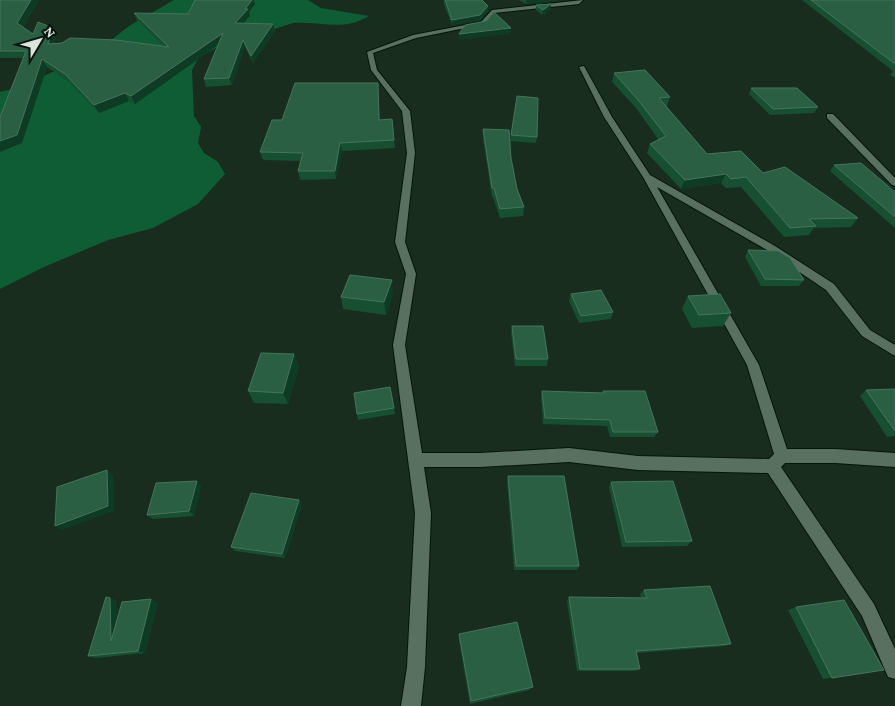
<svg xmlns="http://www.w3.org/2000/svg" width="895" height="706" viewBox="0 0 895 706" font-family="'Crimson Pro',serif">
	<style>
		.green { fill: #0f5d35 }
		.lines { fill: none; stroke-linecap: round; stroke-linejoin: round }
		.street-casing { stroke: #031509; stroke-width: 2 }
		.street { fill: #596f60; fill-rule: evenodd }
		.wall { fill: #164f32 }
		.shaded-wall { fill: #0e3b23 }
		.building { fill: #2b5f44; stroke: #46745c }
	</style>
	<rect width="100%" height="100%" fill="#192d1f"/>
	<path class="green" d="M174,0H308L321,8L369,16C342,32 322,21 293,23L218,47L199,57L192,70L194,116L201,127L198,143L204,153L218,162L225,174L198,204L153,228L108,240L44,267L0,289V92L13,89L71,64L105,45L129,26Z"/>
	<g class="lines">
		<defs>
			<g id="street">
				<path d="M583,0L579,4L494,13L485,24L416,38L373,53L377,70L410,111L415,153L405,242L416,274L405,345L422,453H480L569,448L638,456L769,459L774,454L747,365L643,177L604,117L579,67L584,66L612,117L650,175L775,246L834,284L870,330L895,345V356L862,336L826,290L767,250L657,187L759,365L787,449H835L895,453V467L835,463H785L781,467L874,604L895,649V679L888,677L862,616L768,473L638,470L569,462L480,467H424L431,513L425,667L421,706H401L407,667L415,513L393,345L406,274L395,242L407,153L402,111L371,70L367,52L413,35L481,22L492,10Z"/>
				<path d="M827,114H833L895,178V186L892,185L827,118Z"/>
			</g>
		</defs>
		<use href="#street" class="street-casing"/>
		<use href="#street" class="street"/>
	</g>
	<g class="wall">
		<path d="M0,0H39L23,27L33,34L57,35L54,44L164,47L137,20L134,13L188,14L255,4L249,12L250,16L243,23L273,24L275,31L253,63L245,47L232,85L206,87L204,79L218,45L135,104L129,101L99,113L69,82L47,67L22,143L0,152V117L23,58H0Z"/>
		<path d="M444,0L488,6V11L480,20L452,25L444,4Z"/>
		<path d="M519,0H559L526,4Z"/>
		<path d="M802,0H895V78L890,75L893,71Z"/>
		<path d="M551,4V9L542,15L536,10V5Z"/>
		<path d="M614,73L670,97L667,106H666L707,154L763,173L858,218L851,227L814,228L809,235L784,237L741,187L726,188L721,183L681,189L647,153L650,144L658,139L636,108L612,82Z"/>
		<path d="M751,88L818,107L814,113L770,115L749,94Z"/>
		<path d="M378,90L380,120L392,119L395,148L342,151L336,179L300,180L298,171L301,161L263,160L260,152L282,120Z"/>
		<path d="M483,129L511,158L517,189L524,207L523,216L500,218L493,197H492L483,138Z"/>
		<path d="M511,135L537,137L536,143L510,141Z"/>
		<path d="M834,165L895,192V228L830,171Z"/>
		<path d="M748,250L804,280L799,286H761L745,257Z"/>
		<path d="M393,293L386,315L343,309L341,297Z"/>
		<path d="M571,294L613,312L611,319L579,323L569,301Z"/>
		<path d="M688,296L731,313L723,326L692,328L682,309Z"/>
		<path d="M512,326L548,359L547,366H515L511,333Z"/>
		<path d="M294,354L299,366L288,404L254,403L248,391Z"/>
		<path d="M390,387L395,414L358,420L357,414Z"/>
		<path d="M895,389V436L887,437L860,396L866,390Z"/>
		<path d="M542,391L602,393L603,391L658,432L654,437H610L607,426L543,424L541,397Z"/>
		<path d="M508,476L579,566L577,570H514L507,481Z"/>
		<path d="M611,482L692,541L687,546L622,547L609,487Z"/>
		<path d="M201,486L194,516L153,519L147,515Z"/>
		<path d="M302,504L285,558L235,551L231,547Z"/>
		<path d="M644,590L731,644L725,646L637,653L640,669L635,671H577L567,601L569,597L641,598L640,594Z"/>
		<path d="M110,598L117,601V618L151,599L158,603L145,653L96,658L88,656Z"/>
		<path d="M796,607L884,670L823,679L788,610Z"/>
		<path d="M459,634L533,687L529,690L470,704L459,640Z"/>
	</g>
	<g class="shaded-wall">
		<path d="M31,0H39L21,30L17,23Z"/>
		<path d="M252,0H254L255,4L249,12L250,16L237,30L235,23Z"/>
		<path d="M527,0H559L526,4Z"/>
		<path d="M551,4V9L542,15L543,10Z"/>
		<path d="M488,6V11L480,20L452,25V20Z"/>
		<path d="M273,24L275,31L253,63L251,56Z"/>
		<path d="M53,28L57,35L52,52L48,44Z"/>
		<path d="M511,28L510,34L459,40V34Z"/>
		<path d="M223,33L225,40L135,104L131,96Z"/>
		<path d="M243,40L245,47L232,85L229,78Z"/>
		<path d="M42,59L47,67L22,143L0,152V141Z"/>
		<path d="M125,93L129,101L99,113L94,105Z"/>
		<path d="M340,143L342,151L336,179L335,171Z"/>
		<path d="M726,174L721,183L681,189L685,180Z"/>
		<path d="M392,280L393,293L386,315L384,302Z"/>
		<path d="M294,354L299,366L288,404L283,393Z"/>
		<path d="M107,470L113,475L114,511L62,530L55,526Z"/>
		<path d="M197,481L201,486L194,516L189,511Z"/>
		<path d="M299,500L302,504L285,558L282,554Z"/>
		<path d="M110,598L117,601L118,644L111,641Z"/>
		<path d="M151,599L158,603L145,653L138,651Z"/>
	</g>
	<g class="building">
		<path d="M0,0H31L17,23L33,34L38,22L53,28L48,44L62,43L70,38L116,40L169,47L134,13L188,14L195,0H252L245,9H248L235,23L273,24L251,56L243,40L229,78L204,79L223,33L131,96L125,93L94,105L65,74L42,59L17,135L0,141V117L26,51H0Z"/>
		<path d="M445,0H482L488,6L480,15L452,20Z"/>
		<path d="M811,0H895V64Z"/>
		<path d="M551,4L543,10L536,5Z"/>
		<path d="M494,12L511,28L459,34L465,25L486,21Z"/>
		<path d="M645,70L670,97L659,98L707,154L741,151L763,173L785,167L858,218L809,219L816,226L790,228L746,177L731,179L726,174L685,180L650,144L666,136L638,100L614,73Z"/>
		<path d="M295,83H378L379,120L392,119L394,140L340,143L335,171H298L303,153L260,152L272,120H282Z"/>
		<path d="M751,88H797L818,107L773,109Z"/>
		<path d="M517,96L538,98L537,137L511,135Z"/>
		<path d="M483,129L509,130L511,158L517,189L524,207L500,209L494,188H492Z"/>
		<path d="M861,163L895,192V217L834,165Z"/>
		<path d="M748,250L778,251L790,258L804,280L765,279Z"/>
		<path d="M350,275L392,280L384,302L341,297Z"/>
		<path d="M601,290L613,312L581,316L571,294Z"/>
		<path d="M720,294L731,313L699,315L688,296Z"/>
		<path d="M512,326H543L548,359H516Z"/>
		<path d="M261,353L294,354L283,393L248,391Z"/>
		<path d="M390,387L394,408L357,414L354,393Z"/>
		<path d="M895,389V431L866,390Z"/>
		<path d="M542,391L604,393L603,391H645L658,432H613L610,420L545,418Z"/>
		<path d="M107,470L108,506L55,526L57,487Z"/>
		<path d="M508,476H564L579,566H516Z"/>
		<path d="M197,481L189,511L147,515L156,483Z"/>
		<path d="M673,481L692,541L626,542L611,482Z"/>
		<path d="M251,493L299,500L282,554L231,547Z"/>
		<path d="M710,586L731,644L636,651L640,669H580L569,597L647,598L644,590Z"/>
		<path d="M106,597L110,598L111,641L122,602L151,599L138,651L88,656Z"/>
		<path d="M844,600L884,670L832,678L796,607Z"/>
		<path d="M517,622L533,687L471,701L459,634Z"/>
	</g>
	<g transform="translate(40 40) rotate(52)" stroke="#0a130d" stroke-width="4" paint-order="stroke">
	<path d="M0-4L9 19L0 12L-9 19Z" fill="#d9e5dc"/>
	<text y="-8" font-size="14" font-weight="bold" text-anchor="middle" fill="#d9e5dc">N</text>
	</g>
</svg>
